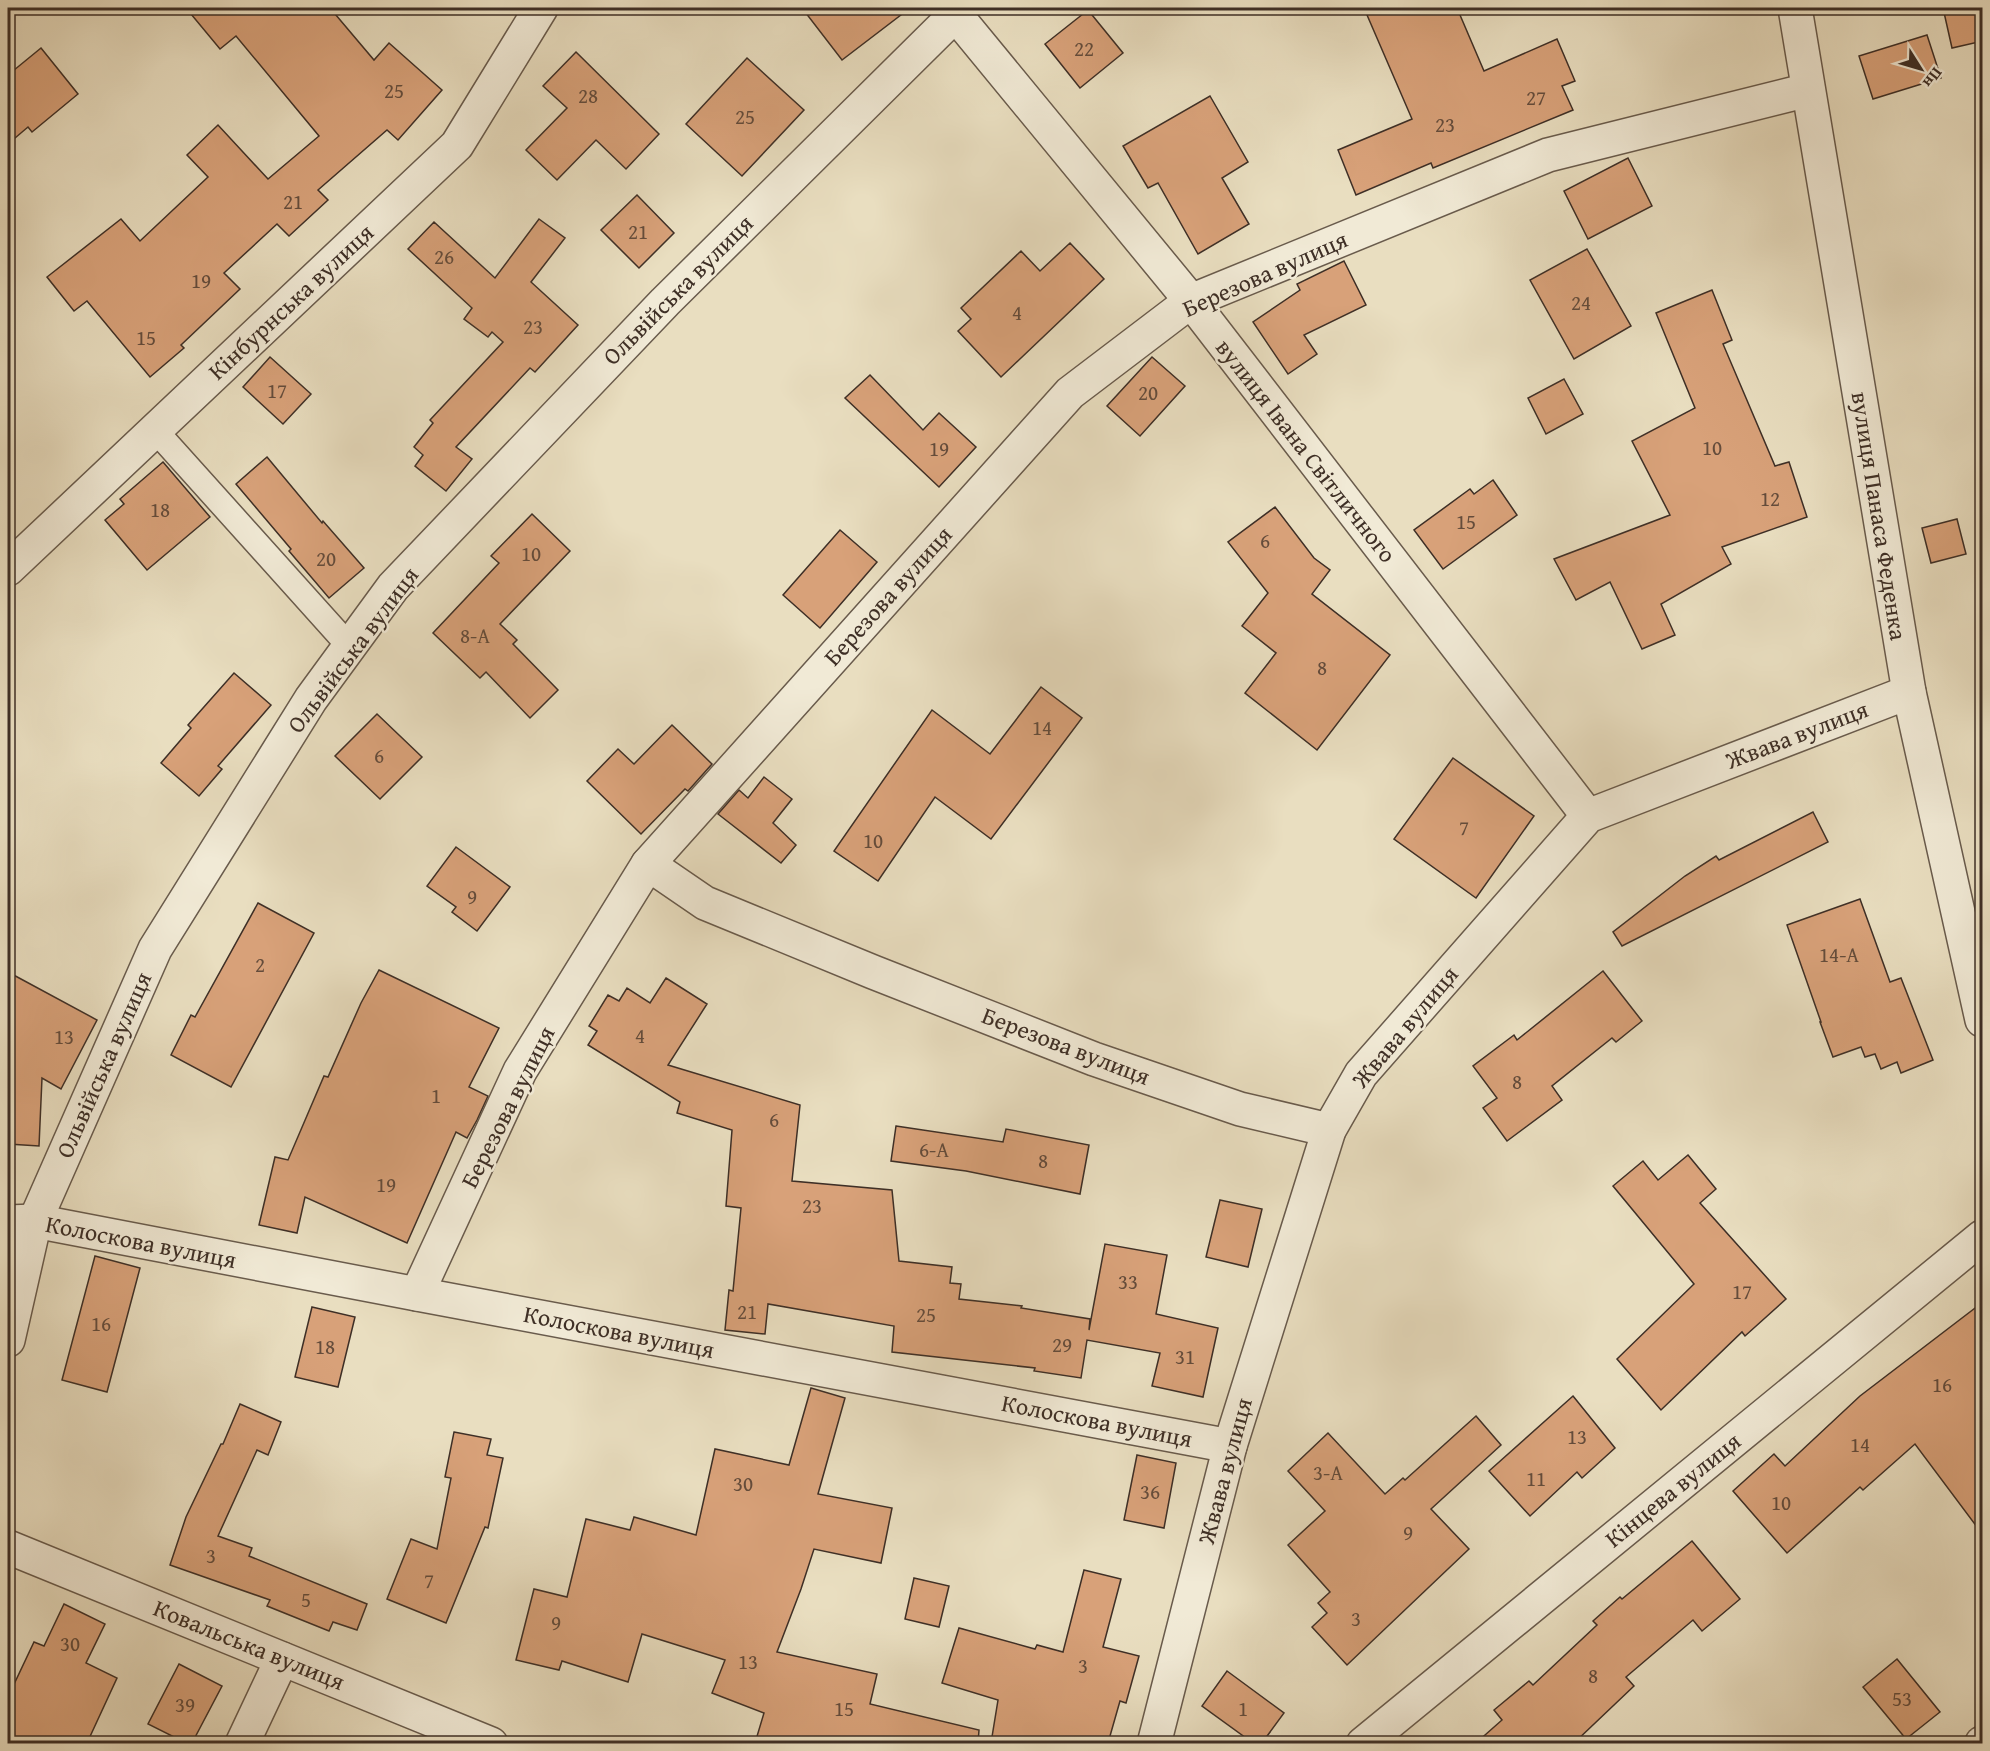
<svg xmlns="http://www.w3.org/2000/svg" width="1990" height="1751" viewBox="0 0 1990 1751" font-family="'Gentium Book Plus',serif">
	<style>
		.building { fill: #d8a179; stroke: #3e2f26; stroke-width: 1.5 }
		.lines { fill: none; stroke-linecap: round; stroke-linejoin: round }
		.service-casing { stroke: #695b4c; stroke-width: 27 }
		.minor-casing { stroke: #695b4c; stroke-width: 36 }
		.service { stroke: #f1ead6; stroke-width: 24 }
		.minor { stroke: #f1ead6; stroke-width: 33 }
		.labels { text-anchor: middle; stroke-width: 5; stroke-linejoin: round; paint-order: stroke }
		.number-label { font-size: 21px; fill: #644c3b }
		.street-label { font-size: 24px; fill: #3e2f26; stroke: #f1ead6 }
	</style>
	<rect width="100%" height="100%" fill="#e9dec0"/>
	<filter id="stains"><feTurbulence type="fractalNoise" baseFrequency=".00333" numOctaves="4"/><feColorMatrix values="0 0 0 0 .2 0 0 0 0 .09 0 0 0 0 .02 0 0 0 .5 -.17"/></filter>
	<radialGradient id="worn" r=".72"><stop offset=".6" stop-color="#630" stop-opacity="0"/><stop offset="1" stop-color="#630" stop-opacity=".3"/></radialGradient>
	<g class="building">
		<path d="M186,8H330L374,60L389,43L442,90L398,140L387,130L318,190L328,200L289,236L277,224L224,273L240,289L181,345L184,348L150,377L87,301L74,311L47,277L121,219L140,241L208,177L187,155L218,125L268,179L319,136L236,36L220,49Z"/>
		<path d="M802,8H910L842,60Z"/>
		<path d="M1364,8H1457L1484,71L1557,39L1575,81L1562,86L1573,110L1433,168L1431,163L1356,195L1338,150L1412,119Z"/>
		<path d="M1943,8H1983V41L1952,48Z"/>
		<path d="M1088,10L1123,53L1080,88L1045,44Z"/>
		<path d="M1927,35L1941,78L1873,99L1859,56Z"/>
		<path d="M41,48L78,94L32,132L28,127L8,144V75Z"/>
		<path d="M576,52L659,134L626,169L596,140L557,180L526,150L567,108L543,86Z"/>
		<path d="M747,58L804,110L742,176L686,124Z"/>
		<path d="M1210,96L1248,162L1222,178L1249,224L1198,254L1158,183L1148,188L1123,146Z"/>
		<path d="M1628,158L1652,206L1588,239L1564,191Z"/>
		<path d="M637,195L674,233L639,268L601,230Z"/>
		<path d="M539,219L565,238L531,282L578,325L535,372L530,368L456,447L472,459L446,491L415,466L423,455L414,447L433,423L430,420L503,342L492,332L488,337L464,319L472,308L408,249L434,222L495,278Z"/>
		<path d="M1070,243L1104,279L1001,377L958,331L971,319L961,308L1021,251L1040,271Z"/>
		<path d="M1587,249L1631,326L1574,359L1530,280Z"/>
		<path d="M1344,261L1366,305L1304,335L1317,354L1288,374L1253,322L1300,290L1297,284Z"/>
		<path d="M1712,290L1732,340L1723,344L1775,466L1789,462L1807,517L1722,547L1731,564L1661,604L1675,635L1642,649L1610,582L1576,600L1554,559L1670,515L1632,441L1695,408L1656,313Z"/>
		<path d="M270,357L311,394L283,424L243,387Z"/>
		<path d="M1152,357L1185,386L1140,436L1107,406Z"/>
		<path d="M870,375L923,430L939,413L976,447L939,487L845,398Z"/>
		<path d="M1564,379L1583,414L1546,434L1528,398Z"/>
		<path d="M267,457L322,523L323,521L364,568L329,598L289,551L291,549L236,484Z"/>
		<path d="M163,462L210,517L147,570L105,520L124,504L120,499Z"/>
		<path d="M1493,480L1517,515L1443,569L1414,530L1470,489L1474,494Z"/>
		<path d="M1275,507L1314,558L1330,570L1312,594L1390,655L1317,750L1245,693L1276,653L1242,626L1268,593L1228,542Z"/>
		<path d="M532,514L570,551L500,624L517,640L513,644L558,690L530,718L486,672L480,678L433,633L499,563L491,556Z"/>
		<path d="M1957,519L1966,554L1931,563L1922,528Z"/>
		<path d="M840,530L877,562L820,628L783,595Z"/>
		<path d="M234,673L271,705L218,766L222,769L199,796L161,763L191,728L188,725Z"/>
		<path d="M1041,687L1082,718L991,839L935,797L878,881L834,851L932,710L990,754Z"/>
		<path d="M377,714L422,757L380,799L335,756Z"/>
		<path d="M672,725L712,764L688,791L685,789L641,834L587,781L618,749L634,764Z"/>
		<path d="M1453,758L1534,816L1476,898L1394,839Z"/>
		<path d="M764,777L792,799L773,823L796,845L781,863L718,814L739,790L748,798Z"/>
		<path d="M1813,812L1828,842L1622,946L1613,932L1685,876L1716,856L1719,860Z"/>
		<path d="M456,847L510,887L477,931L452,912L456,907L427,886Z"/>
		<path d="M1860,899L1890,982L1901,978L1933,1060L1901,1073L1897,1062L1881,1069L1875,1054L1865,1057L1861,1047L1833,1057L1820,1022H1821L1787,925Z"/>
		<path d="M258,903L314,933L231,1087L171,1055L191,1015L195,1017Z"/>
		<path d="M379,970L499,1028L469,1087L488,1096L477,1120L467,1138L456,1132L407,1243L305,1197L297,1233L259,1225L275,1157L288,1160L324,1076L328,1077L361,1003Z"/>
		<path d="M1603,971L1642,1021L1616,1042L1612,1038L1552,1086L1562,1100L1507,1141L1483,1108L1497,1098L1473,1066L1514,1035L1517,1040Z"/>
		<path d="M8,972L97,1020L61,1089L42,1078L39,1146L8,1144Z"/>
		<path d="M666,978L707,1004L668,1065L800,1105L792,1181L892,1190L899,1261L952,1267L950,1283L961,1284L959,1299L1022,1306L1021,1308L1090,1319L1089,1330L1105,1244L1167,1255L1156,1314L1218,1328L1203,1397L1152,1386L1160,1353L1087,1340L1081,1378L1034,1371L1035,1368L892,1352L894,1326L768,1304L765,1334L725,1330L729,1290L733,1291L741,1208L726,1206L732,1130L677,1113L680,1102L588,1045L597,1031L589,1026L608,995L619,1001L627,988L650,1003Z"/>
		<path d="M896,1126L1003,1142L1006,1129L1089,1145L1080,1194L966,1171L891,1161Z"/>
		<path d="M1688,1155L1716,1189L1700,1203L1786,1299L1745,1336L1742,1332L1661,1410L1617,1359L1694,1284L1613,1186L1643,1161L1658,1180Z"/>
		<path d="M1220,1200L1262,1209L1248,1267L1206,1257Z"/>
		<path d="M95,1256L140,1268L107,1392L62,1380Z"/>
		<path d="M1983,1302V1535L1915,1444L1863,1490L1860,1487L1787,1553L1733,1491L1774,1454L1785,1466L1860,1396Z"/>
		<path d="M312,1307L355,1317L338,1387L295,1377Z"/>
		<path d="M811,1388L845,1398L818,1494L892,1508L881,1563L814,1549L801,1589L777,1652L877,1674L870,1704L979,1730L978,1743H755L764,1713L712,1693L725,1660L642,1634L628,1682L562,1661L559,1670L516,1660L534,1589L567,1597L586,1519L630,1530L634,1517L696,1535L715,1449L789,1465Z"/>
		<path d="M1573,1396L1615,1448L1582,1478L1577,1472L1530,1516L1489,1471Z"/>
		<path d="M240,1404L281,1422L268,1455L257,1450L218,1536L252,1548L249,1556L367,1604L357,1630L333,1622L329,1631L267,1606L270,1600L170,1565L186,1517L221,1444H223Z"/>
		<path d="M1476,1416L1501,1445L1431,1509L1469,1549L1347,1665L1312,1627L1327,1613L1318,1603L1330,1592L1288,1545L1325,1511L1288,1471L1328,1433L1385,1494L1403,1478L1405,1480Z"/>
		<path d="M454,1432L491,1439L487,1455L503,1458L488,1528L485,1527L446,1623L387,1599L411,1539L437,1549L451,1478L445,1477Z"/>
		<path d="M1137,1455L1176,1463L1164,1528L1124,1520Z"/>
		<path d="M1692,1541L1740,1599L1702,1631L1693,1620L1626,1677L1634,1686L1574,1743H1476L1502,1720L1494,1710L1529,1681L1533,1685L1597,1625L1593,1621L1620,1597L1622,1599Z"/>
		<path d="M1084,1570L1121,1579L1103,1647L1139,1656L1126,1703L1120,1701L1108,1743H991L998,1700L942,1683L959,1628L1035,1649L1037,1645L1063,1652Z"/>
		<path d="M914,1578L949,1586L939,1627L905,1619Z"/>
		<path d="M64,1604L105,1624L86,1663L117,1678L87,1743H8V1697L34,1642L44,1646Z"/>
		<path d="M1897,1659L1940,1712L1906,1739L1863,1687Z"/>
		<path d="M179,1664L222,1686L192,1743H186L148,1724Z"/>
		<path d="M1227,1671L1284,1713L1262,1743H1253L1202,1706Z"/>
	</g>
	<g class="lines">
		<defs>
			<path id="service" d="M155,430L350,647"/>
			<g id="minor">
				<path d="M950,8L1191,301L1588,816"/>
				<path d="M1795,8L1909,692L1982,1020"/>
				<path d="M8,569L457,145L541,8"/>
				<path d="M648,864L705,903L873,972L1094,1059L1240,1109L1329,1130"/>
				<path d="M8,1222L35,1221L417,1294L1230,1446"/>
				<path d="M417,1294L520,1071L648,864L1070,393L1191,301L1548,155L1808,90"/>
				<path d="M8,1340L35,1221L155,949L311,699L393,587L665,302L962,8"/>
				<path d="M8,1547L491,1744"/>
				<path d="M242,1744L282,1659"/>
				<path d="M1154,1744L1230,1446L1329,1130L1361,1074L1588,816L1909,692"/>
				<path d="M1363,1744L1982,1237"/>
				<path d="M1982,1744V1743"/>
			</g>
		</defs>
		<use href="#service" class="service-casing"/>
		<use href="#minor" class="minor-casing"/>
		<use href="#service" class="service"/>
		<use href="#minor" class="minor"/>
	</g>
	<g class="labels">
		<g class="number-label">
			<text x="1084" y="56">22</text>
			<text x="394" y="98">25</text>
			<text x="588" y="103">28</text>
			<text x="1536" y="105">27</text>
			<text x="745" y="124">25</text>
			<text x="1445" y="132">23</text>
			<text x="293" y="209">21</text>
			<text x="638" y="239">21</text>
			<text x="444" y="264">26</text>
			<text x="201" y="288">19</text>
			<text x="1581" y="310">24</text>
			<text x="1017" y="320">4</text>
			<text x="533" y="334">23</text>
			<text x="146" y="345">15</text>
			<text x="277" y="398">17</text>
			<text x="1148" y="400">20</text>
			<text x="1712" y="455">10</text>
			<text x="939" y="456">19</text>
			<text x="1770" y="506">12</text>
			<text x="160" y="517">18</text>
			<text x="1466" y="529">15</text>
			<text x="1265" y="548">6</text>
			<text x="531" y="561">10</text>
			<text x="326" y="566">20</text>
			<text x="475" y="643">8-А</text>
			<text x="1322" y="675">8</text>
			<text x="1042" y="735">14</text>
			<text x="379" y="763">6</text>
			<text x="1464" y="835">7</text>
			<text x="873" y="848">10</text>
			<text x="472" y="904">9</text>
			<text x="1839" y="962">14-А</text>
			<text x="260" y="972">2</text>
			<text x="640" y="1043">4</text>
			<text x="64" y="1044">13</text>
			<text x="1517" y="1089">8</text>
			<text x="436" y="1103">1</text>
			<text x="774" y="1127">6</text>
			<text x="934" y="1157">6-А</text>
			<text x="1043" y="1168">8</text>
			<text x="386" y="1192">19</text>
			<text x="812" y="1213">23</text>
			<text x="1128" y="1289">33</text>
			<text x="1742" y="1299">17</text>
			<text x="747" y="1319">21</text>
			<text x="926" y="1322">25</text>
			<text x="101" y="1331">16</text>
			<text x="1062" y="1352">29</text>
			<text x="325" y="1354">18</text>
			<text x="1185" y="1364">31</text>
			<text x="1942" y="1392">16</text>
			<text x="1577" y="1444">13</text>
			<text x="1860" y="1452">14</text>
			<text x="1328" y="1480">3-А</text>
			<text x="1536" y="1486">11</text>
			<text x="743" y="1491">30</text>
			<text x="1150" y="1499">36</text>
			<text x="1781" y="1510">10</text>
			<text x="1408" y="1540">9</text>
			<text x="211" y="1563">3</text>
			<text x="429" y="1588">7</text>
			<text x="306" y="1607">5</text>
			<text x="1356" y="1626">3</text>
			<text x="556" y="1630">9</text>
			<text x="70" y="1651">30</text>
			<text x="748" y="1669">13</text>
			<text x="1083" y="1673">3</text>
			<text x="1593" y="1683">8</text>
			<text x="1902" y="1706">53</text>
			<text x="185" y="1712">39</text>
			<text x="844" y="1716">15</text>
			<text x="1243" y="1716">1</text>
		</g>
		<g class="street-label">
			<text transform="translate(1265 274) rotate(-24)" y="8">Березова вулиця</text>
			<text transform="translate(678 290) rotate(-45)" y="8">Ольвійська вулиця</text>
			<text transform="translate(291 302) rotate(-43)" y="8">Кінбурнська вулиця</text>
			<text transform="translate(1306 451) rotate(52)" y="8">вулиця Івана Світличного</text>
			<text transform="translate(1879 516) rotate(81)" y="8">вулиця Панаса Феденка</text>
			<text transform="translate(888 596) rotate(-48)" y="8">Березова вулиця</text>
			<text transform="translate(353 650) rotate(-53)" y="8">Ольвійська вулиця</text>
			<text transform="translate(1797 735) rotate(-21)" y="8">Жвава вулиця</text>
			<text transform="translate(1405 1027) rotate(-50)" y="8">Жвава вулиця</text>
			<text transform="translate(1066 1046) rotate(21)" y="8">Березова вулиця</text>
			<text transform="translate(104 1065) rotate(-66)" y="8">Ольвійська вулиця</text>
			<text transform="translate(508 1107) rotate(-63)" y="8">Березова вулиця</text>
			<text transform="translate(141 1242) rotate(11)" y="8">Колоскова вулиця</text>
			<text transform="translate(619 1332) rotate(11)" y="8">Колоскова вулиця</text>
			<text transform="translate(1097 1421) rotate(11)" y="8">Колоскова вулиця</text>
			<text transform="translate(1225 1471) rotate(-75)" y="8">Жвава вулиця</text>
			<text transform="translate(1673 1490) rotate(-39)" y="8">Кінцева вулиця</text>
			<text transform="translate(249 1645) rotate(22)" y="8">Ковальська вулиця</text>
		</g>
	</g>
	<rect width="1990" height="1751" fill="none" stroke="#e9dec0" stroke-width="30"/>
	<rect x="9" y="9" width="1972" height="1733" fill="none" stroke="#3e2f26" stroke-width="3"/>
	<rect x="15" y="15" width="1960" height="1721" fill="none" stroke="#3e2f26" stroke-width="1.5"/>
	<g transform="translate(1921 69) rotate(127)" stroke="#f1ead6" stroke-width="4.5" paint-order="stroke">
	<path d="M0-4.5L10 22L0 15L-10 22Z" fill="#3e2f26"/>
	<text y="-9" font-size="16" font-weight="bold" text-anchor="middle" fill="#3e2f26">Пн</text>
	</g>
	<rect width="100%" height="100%" filter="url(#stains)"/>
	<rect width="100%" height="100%" fill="url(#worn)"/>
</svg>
